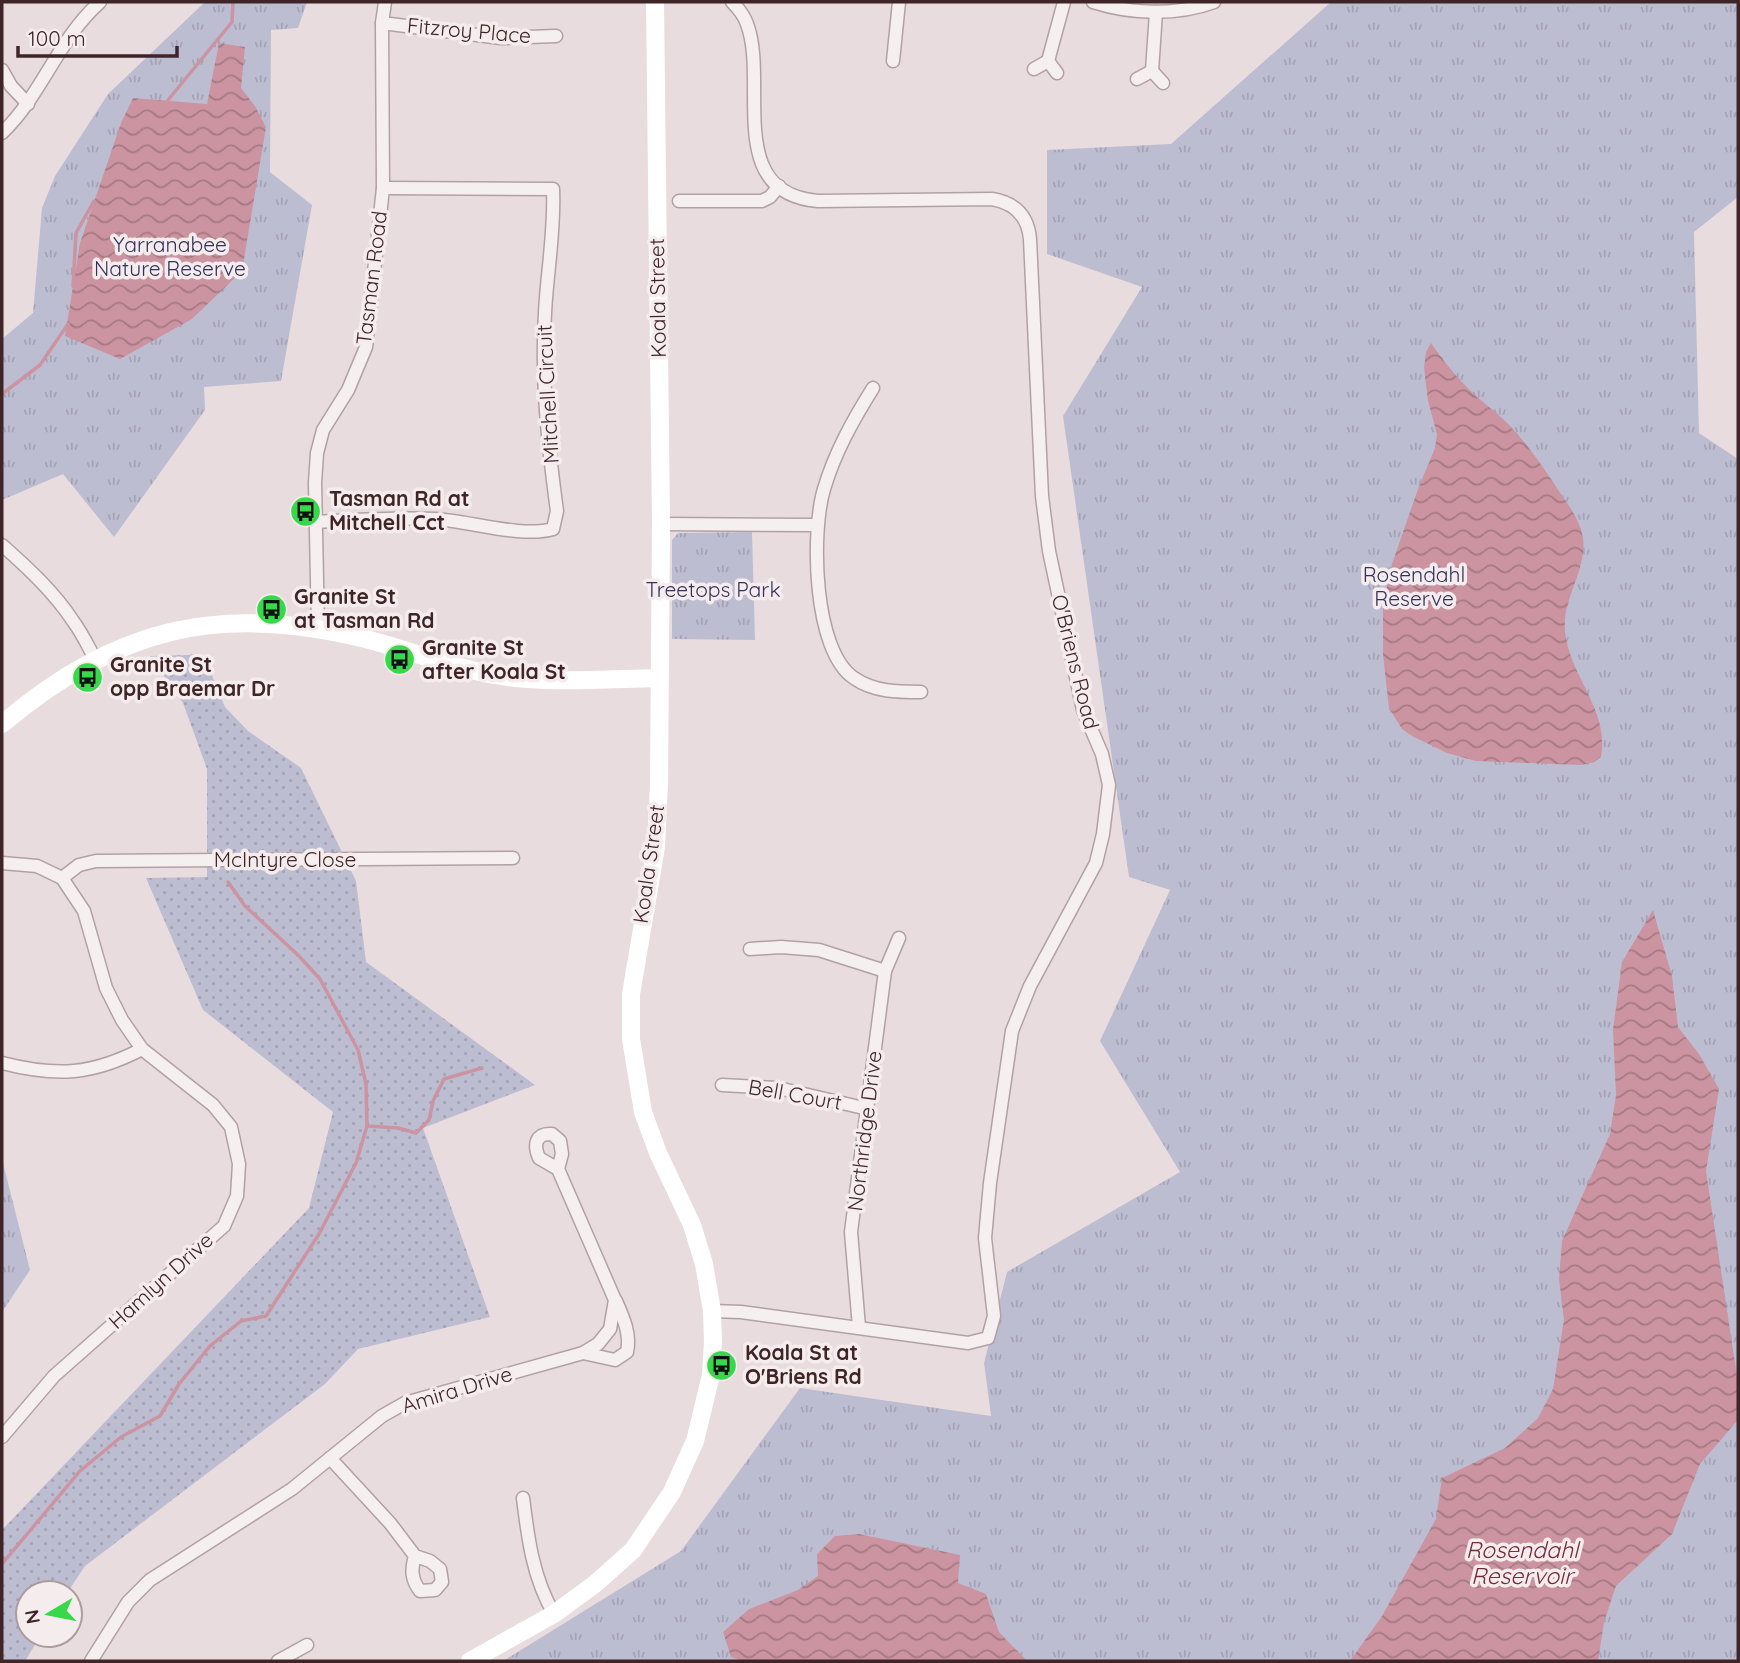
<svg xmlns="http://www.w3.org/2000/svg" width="1740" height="1663" viewBox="0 0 1740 1663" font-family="Quicksand,sans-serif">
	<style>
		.grass { fill: url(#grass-dots) }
		.park { fill: url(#park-tufts) }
		.water { fill: url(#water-waves) }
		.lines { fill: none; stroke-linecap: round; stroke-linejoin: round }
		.stream { stroke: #cb94a0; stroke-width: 3.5 }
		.street-casing { stroke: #b2a1a4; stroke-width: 15 }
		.street { stroke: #f6eff0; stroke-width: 12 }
		.secondary { stroke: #fff; stroke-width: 18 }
		.labels { text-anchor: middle; stroke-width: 7; stroke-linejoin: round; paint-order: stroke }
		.street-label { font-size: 21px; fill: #3f2528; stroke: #f5eced }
		.park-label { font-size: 21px; fill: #35315c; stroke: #f5eced }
		.poi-label { font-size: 21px; font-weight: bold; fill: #3f2528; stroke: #f5eced; text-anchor: start }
		.water-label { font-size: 23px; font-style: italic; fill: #762c3a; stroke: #f5eced }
	</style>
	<defs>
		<pattern id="grass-dots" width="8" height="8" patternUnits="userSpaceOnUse" patternTransform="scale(1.75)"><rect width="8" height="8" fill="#bdbdd2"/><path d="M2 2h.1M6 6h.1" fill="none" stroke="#a4a2b4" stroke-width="1.8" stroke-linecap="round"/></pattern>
		<pattern id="park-tufts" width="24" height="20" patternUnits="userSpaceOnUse" patternTransform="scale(1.75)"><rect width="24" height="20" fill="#bdbdd2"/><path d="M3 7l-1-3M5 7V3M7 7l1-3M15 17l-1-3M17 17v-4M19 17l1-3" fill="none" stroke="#a4a2b4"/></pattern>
		<pattern id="water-waves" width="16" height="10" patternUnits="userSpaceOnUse" patternTransform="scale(1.75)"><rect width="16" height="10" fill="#cb94a0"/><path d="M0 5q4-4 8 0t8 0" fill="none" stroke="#a67982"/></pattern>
	</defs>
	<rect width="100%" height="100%" fill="#e8dcde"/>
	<path class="grass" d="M198,653L205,659L225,707L248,731L301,768L356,881L366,962L535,1085L423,1128L490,1317L358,1349L325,1384L85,1566L67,1593H28V1635H41L25,1661H2V1530L309,1208L333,1112L203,1010L146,878L207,877V769L183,703L150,656L189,655Z"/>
	<g class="park">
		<path d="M205,2H307L298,28L271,30L270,172L312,205L281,381L204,387L205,410L114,537L63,474L2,500V339L33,313L42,208L55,176L108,94Z"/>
		<path d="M1331,2H1738V197L1694,232L1699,433L1738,459V1661H503L681,1551L800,1388L991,1416L984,1363L1007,1272L1180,1172L1100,1041L1170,890L1129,877L1063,416L1142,287L1047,254V150L1171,144Z"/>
		<path d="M752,532L755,640L672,639V540L678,533Z"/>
		<path d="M2,1159L30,1270L2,1312Z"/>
	</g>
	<g class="water">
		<path d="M219,43L245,47L241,88L255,106L266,127L242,271L192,319L120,359L65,336L80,243L121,123L133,98L207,104Z"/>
		<path d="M1431,343C1444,362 1459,380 1476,396C1485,404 1495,411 1504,420C1526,441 1542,466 1559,491C1569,506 1580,520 1583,538C1587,571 1562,598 1565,631C1569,676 1610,710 1601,757L1594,762L1581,765L1476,761L1447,753L1412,736L1402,729L1389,708L1383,655V605L1392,564L1418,489L1435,448L1437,434L1428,401L1424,368L1426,352Z"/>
		<path d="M1653,910L1672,976L1678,1027L1699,1054L1719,1089L1706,1171L1738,1383V1420L1700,1464L1672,1534L1616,1586L1604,1622L1598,1661H1350L1382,1616L1436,1519L1442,1478L1505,1448L1538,1418L1553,1389L1564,1320L1559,1279L1562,1241L1610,1134L1616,1095L1613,1030L1622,962Z"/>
		<path d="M859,1534L960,1555L958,1583L986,1594L999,1632L1027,1661H743L731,1657L723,1632L749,1609L798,1590L818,1576L817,1554L835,1536Z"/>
	</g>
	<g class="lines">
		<g class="stream">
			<path d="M164,105L232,22L233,2"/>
			<path d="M73,286L76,233L94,201"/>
			<path d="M2,394L40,365L68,324"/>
			<path d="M367,1126L398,1128L416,1133L429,1120L433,1101L444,1079L482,1068"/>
			<path d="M2,1564L80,1471L121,1437L160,1416L179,1384L210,1346L241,1321L266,1316L319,1234L356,1163L367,1126L366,1084L358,1050L320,979L298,955L245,906L228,882"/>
		</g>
		<defs>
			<g id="street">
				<path d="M1093,2C1131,14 1176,16 1214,2"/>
				<path d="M382,23L501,38L556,36"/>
				<path d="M893,61L899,2"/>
				<path d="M1048,61L1064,2"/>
				<path d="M1034,69L1048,61L1057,73"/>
				<path d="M2,70L11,86L28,104"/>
				<path d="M1152,71L1156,12"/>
				<path d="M1137,79L1152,71L1163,83"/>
				<path d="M2,133C42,95 58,39 100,2"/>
				<path d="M679,201H762L770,197L779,186"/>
				<path d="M873,388C853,420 835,452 824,489C811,532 813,651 854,678C874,692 898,692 921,692"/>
				<path d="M316,522C355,520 395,517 435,519C469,521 522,538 553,529L557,511C548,445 541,380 545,313C547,272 555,231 553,189L383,188"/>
				<path d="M661,524L816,525"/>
				<path d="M2,545C28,568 54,592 73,621C82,633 88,646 95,659"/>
				<path d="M318,628L315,483L317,453L323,430L348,390L366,347L383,188L382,23L385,2"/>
				<path d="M2,863L37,866L62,878L84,911L106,988L122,1020L142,1049L213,1105L231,1127L239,1164L237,1196L224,1226L54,1376L2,1437"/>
				<path d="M62,878L79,865L96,861L513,858"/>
				<path d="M750,949L781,947L819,950L885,971"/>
				<path d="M2,1063C57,1077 92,1075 142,1049"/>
				<path d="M722,1085L778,1088L868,1109"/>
				<path d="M712,1311L741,1312L968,1343L988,1338L994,1316L985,1238L990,1183L1012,1031L1030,986L1096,863L1103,834L1109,785L1102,754L1083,710L1049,551L1042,496L1030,239C1028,216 1015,203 992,199L818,201C723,193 769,82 747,24C744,15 738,8 732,2"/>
				<path d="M859,1327L851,1232L885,971L899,938"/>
				<path d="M583,1353L615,1360L627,1352C631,1334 623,1317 616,1301"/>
				<path d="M330,1458L390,1523L415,1556L430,1561L440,1569L442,1582L435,1590L420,1591C411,1579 411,1570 415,1556"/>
				<path d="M523,1498C528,1539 533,1578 554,1614"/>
				<path d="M91,1661L128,1602L150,1580L292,1489L382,1416L405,1403L583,1353L598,1344L610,1329L615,1300L558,1169L562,1154L560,1141L552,1134C536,1133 533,1144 539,1158L558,1169"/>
				<path d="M278,1661L307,1645"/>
			</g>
		</defs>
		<use href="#street" class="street-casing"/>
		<use href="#street" class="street"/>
		<g class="secondary">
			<path d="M2,724C117,627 219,603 366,639C409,650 450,667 494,675C545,684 606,679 658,678"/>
			<path d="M470,1661L554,1614L595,1584L633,1550L672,1492L695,1441L711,1375L713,1342L712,1311L704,1264L692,1225L658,1153L643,1112L631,1039V994L656,847L659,783L661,524L655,2"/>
		</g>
	</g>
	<defs>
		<symbol id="bus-disc" viewBox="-11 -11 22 22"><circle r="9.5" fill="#37d849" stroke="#f5eced"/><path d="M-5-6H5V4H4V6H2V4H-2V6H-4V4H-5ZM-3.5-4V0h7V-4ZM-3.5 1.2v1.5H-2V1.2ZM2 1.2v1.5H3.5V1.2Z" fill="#111"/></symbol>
	</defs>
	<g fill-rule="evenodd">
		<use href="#bus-disc" x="288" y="494" width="35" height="35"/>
		<use href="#bus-disc" x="254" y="592" width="35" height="35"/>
		<use href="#bus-disc" x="382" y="642" width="35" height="35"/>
		<use href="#bus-disc" x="70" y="660" width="35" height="35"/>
		<use href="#bus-disc" x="704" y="1348" width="35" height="35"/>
	</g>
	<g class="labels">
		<g class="street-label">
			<text transform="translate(469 31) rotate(5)" y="7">Fitzroy Place</text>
			<text transform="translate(372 278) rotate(-83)" y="7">Tasman Road</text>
			<text transform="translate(658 298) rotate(-91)" y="7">Koala Street</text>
			<text transform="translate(548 394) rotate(-93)" y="7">Mitchell Circuit</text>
			<text transform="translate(1075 662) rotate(76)" y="7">O'Briens Road</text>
			<text x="285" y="867">McIntyre Close</text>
			<text transform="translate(649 864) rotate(-82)" y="7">Koala Street</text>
			<text transform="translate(795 1095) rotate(10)" y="7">Bell Court</text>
			<text transform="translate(865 1131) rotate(-83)" y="7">Northridge Drive</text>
			<text transform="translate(161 1281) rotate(-42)" y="7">Hamlyn Drive</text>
			<text transform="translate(457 1390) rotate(-17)" y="7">Amira Drive</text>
		</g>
		<g class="park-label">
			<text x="170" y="252">Yarranabee<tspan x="170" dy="24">Nature Reserve</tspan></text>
			<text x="1414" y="582">Rosendahl<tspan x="1414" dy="24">Reserve</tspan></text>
			<text x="713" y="597">Treetops Park</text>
		</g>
		<g class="poi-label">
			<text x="329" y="506">Tasman Rd at<tspan x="329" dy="24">Mitchell Cct</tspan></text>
			<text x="294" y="604">Granite St<tspan x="294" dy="24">at Tasman Rd</tspan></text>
			<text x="422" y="655">Granite St<tspan x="422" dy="24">after Koala St</tspan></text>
			<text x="110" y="672">Granite St<tspan x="110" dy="24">opp Braemar Dr</tspan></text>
			<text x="745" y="1360">Koala St at<tspan x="745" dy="24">O'Briens Rd</tspan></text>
		</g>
		<g class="water-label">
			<text x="1522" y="1558">Rosendahl<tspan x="1522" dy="26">Reservoir</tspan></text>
		</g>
	</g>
	<rect width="1740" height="1663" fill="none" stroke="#3f2528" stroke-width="7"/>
	<g transform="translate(49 1614) rotate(260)"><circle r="33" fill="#f5eced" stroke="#ac9c9e" stroke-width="2"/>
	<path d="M0-5L12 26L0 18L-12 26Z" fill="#37d849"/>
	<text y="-10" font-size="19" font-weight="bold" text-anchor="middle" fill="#3f2528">N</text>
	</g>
	<path d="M18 46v10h159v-10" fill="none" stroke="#3f2528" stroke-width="3.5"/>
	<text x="28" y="46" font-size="21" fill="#3f2528" stroke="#f5eced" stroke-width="5" paint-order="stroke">100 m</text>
</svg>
